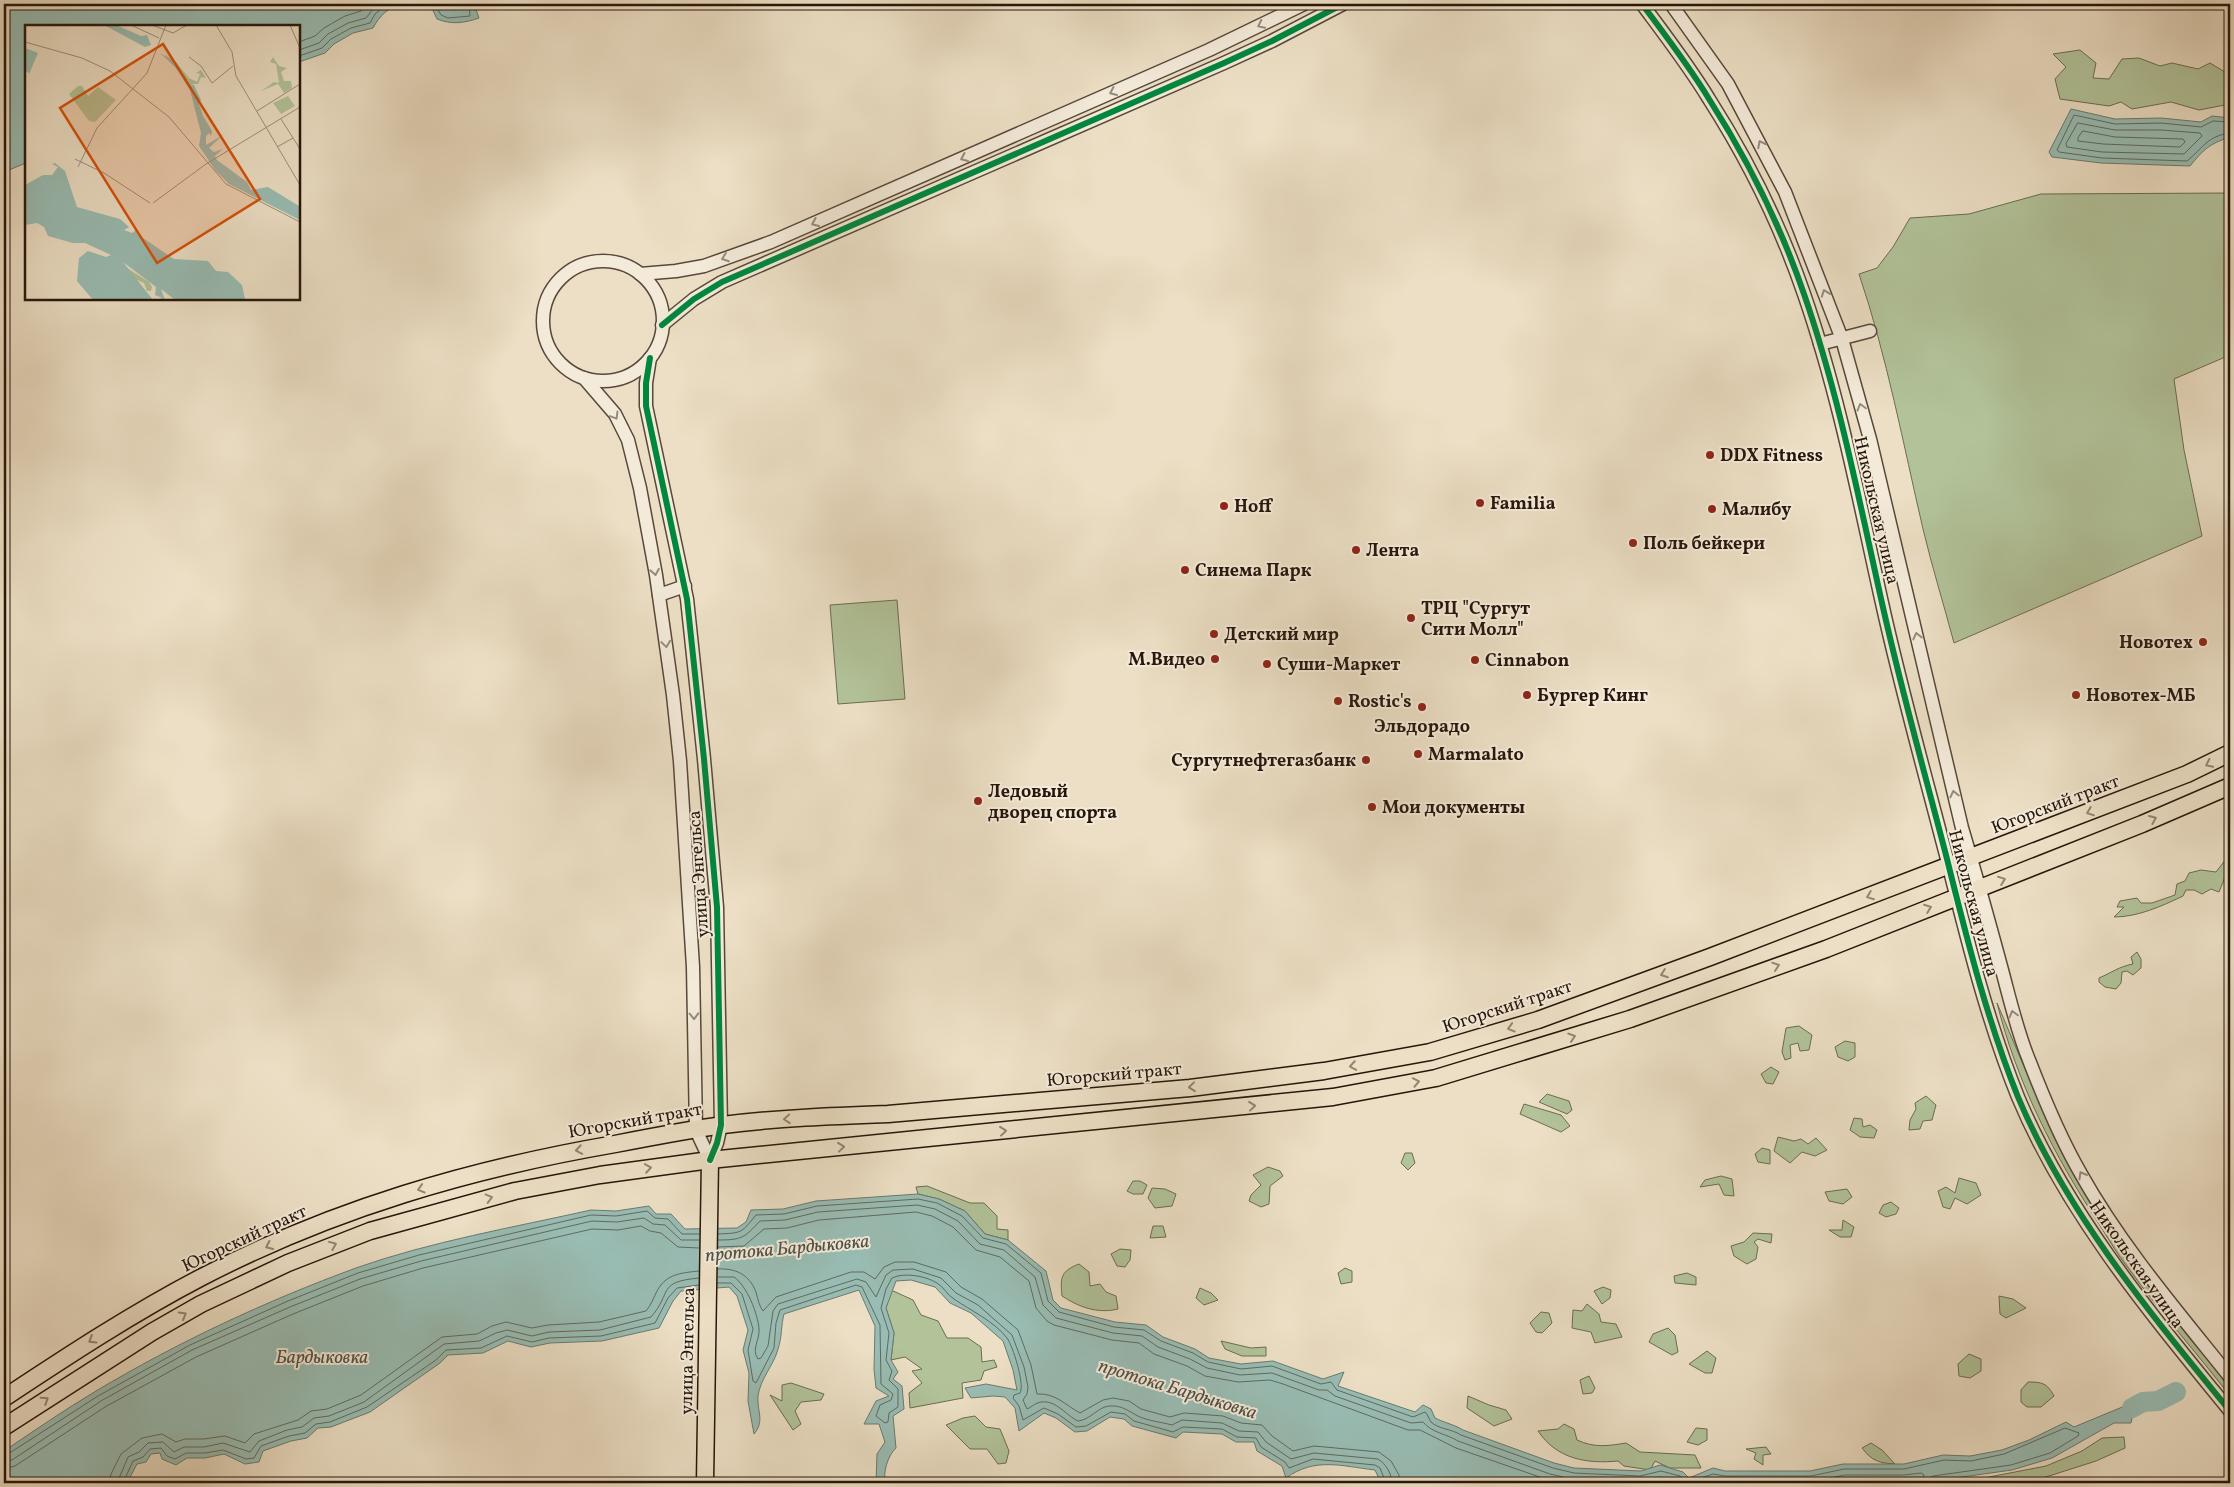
<svg xmlns="http://www.w3.org/2000/svg" width="2234" height="1487" viewBox="0 0 2234 1487" font-family="Vollkorn,serif">
	<style>
		.green { fill: #b2c39a; stroke: #6c6c52 }
		.water { fill: #99bdb4; stroke: #6b7a70 }
		.lines { fill: none; stroke-linecap: round; stroke-linejoin: round }
		.shore { stroke: #606a60; stroke-width: 1 }
		.river { stroke: #99bdb4; stroke-width: 20 }
		.minor-casing { stroke: #58483a; stroke-width: 15 }
		.major-casing { stroke: #27160b; stroke-width: 19 }
		.minor { stroke: #f3ead9; stroke-width: 12 }
		.major { stroke: #ecdfc5; stroke-width: 16 }
		.cycleway-casing { stroke: #f3ead9; stroke-width: 9 }
		.cycleway { stroke: #00873e; stroke-width: 6 }
		.oneway { stroke: #978b7c }
		.oneway2 { stroke: #938571 }
		.poi-dot { fill: #8f2418; stroke: #f3ead9; stroke-width: 2 }
		.labels { text-anchor: middle; stroke-width: 4; stroke-linejoin: round; paint-order: stroke }
		.poi-label { font-size: 18px; font-weight: bold; fill: #27160b; stroke: #f3ead9; text-anchor: start }
		.street-label { font-size: 18px; fill: #27160b; stroke: #f3ead9 }
		.water-label { font-size: 19px; font-style: italic; fill: #4f5046; stroke: #f3ead9 }
		.inset-road { fill: none; stroke: #9d8f7b; stroke-width: 1 }
		.view { fill: #d5520c; fill-opacity: 0.15; stroke: #d5520c; stroke-width: 2.5 }
		.inset-edge { fill: none; stroke: #27160b; stroke-width: 2.5 }
	</style>
	<rect width="100%" height="100%" fill="#ecdfc5"/>
	<filter id="stains"><feTurbulence type="fractalNoise" baseFrequency=".004" numOctaves="4"/><feColorMatrix values="0 0 0 0 .2 0 0 0 0 .09 0 0 0 0 .02 0 0 0 .5 -.17"/></filter>
	<radialGradient id="worn" r=".72"><stop offset=".6" stop-color="#630" stop-opacity="0"/><stop offset="1" stop-color="#630" stop-opacity=".3"/></radialGradient>
	<g class="green">
		<path d="M2080,50L2096,63L2093,78L2109,79L2122,59L2139,58L2160,66L2172,63L2198,69L2210,63L2230,75V104L2199,110L2171,102L2132,109L2121,102L2109,106L2060,99L2055,79L2066,67L2053,54Z"/>
		<path d="M2230,193V355L2174,379L2184,450L2202,536L1954,643C1944,605 1932,567 1923,529C1903,443 1887,357 1859,274L1877,268L1893,247L1910,218L1969,214L2041,194Z"/>
		<path d="M897,600L905,699L838,704L830,605Z"/>
		<path d="M2230,854V879L2225,877L2219,892L2211,889L2202,894L2194,890H2186L2183,896C2162,906 2138,917 2114,917L2124,907H2117L2120,901L2137,898L2141,903H2152L2175,895L2177,884L2185,881L2189,873L2201,870L2216,872Z"/>
		<path d="M2137,952L2141,959V968L2133,975L2127,971L2122,972L2121,983L2116,989L2105,987L2099,982V978C2113,972 2118,967 2133,964L2131,957Z"/>
		<path d="M1997,1003L2054,1137L2086,1195L2188,1332L2230,1386V1396C2197,1353 2160,1312 2128,1268C2117,1254 2108,1238 2099,1224C2054,1155 2017,1083 1997,1003Z"/>
		<path d="M1799,1026L1812,1035L1809,1050L1800,1051L1798,1043L1790,1045L1791,1058L1785,1060L1782,1052L1786,1028Z"/>
		<path d="M1845,1041L1855,1043V1057L1848,1061L1838,1057L1835,1047Z"/>
		<path d="M1771,1067L1779,1072L1773,1084L1766,1083L1761,1074Z"/>
		<path d="M1547,1094L1569,1101L1572,1110L1567,1114L1539,1102Z"/>
		<path d="M1926,1096L1936,1105L1932,1120L1923,1121L1920,1129L1909,1130L1910,1120L1916,1109L1915,1103Z"/>
		<path d="M1524,1104L1561,1115L1570,1126L1561,1132L1520,1114Z"/>
		<path d="M1854,1118L1862,1119L1863,1127L1870,1125L1877,1130L1874,1138L1860,1137L1850,1130Z"/>
		<path d="M1778,1137L1794,1141L1801,1139L1808,1144L1816,1138L1827,1150L1815,1156L1802,1152L1790,1163L1774,1151Z"/>
		<path d="M1762,1148L1770,1150V1164L1758,1162L1755,1154Z"/>
		<path d="M1405,1153H1412L1415,1163L1408,1170L1401,1163Z"/>
		<path d="M1268,1167L1280,1171L1283,1176L1270,1186L1269,1204L1261,1207L1249,1201L1251,1195L1261,1185L1253,1175Z"/>
		<path d="M1721,1176L1732,1179L1734,1196L1724,1195L1719,1184L1700,1187L1705,1180Z"/>
		<path d="M1959,1178L1976,1183L1981,1195L1967,1204L1955,1198L1950,1209L1943,1207L1938,1191L1946,1187L1955,1193Z"/>
		<path d="M1133,1181H1140L1147,1185L1143,1194H1133L1127,1191Z"/>
		<path d="M927,1186L970,1203H984L997,1216V1229L1008,1230V1240L985,1234L965,1211L939,1199L918,1194L916,1187Z"/>
		<path d="M1152,1188L1165,1189L1176,1194L1172,1206L1155,1208L1148,1198Z"/>
		<path d="M1847,1189L1852,1197L1843,1204L1829,1201L1825,1192Z"/>
		<path d="M1891,1202L1899,1208L1896,1214L1886,1217L1879,1213L1883,1205Z"/>
		<path d="M1843,1220L1854,1227L1851,1237H1840L1829,1230H1842Z"/>
		<path d="M1153,1226H1163L1166,1237L1150,1238Z"/>
		<path d="M1753,1233L1772,1234L1771,1243L1758,1239L1754,1242L1758,1247L1756,1259L1747,1264L1734,1256L1731,1246L1744,1242Z"/>
		<path d="M1120,1249L1131,1250L1130,1260L1125,1267L1117,1266L1111,1254Z"/>
		<path d="M1079,1264L1089,1272L1090,1286L1100,1284L1106,1292L1116,1296L1118,1309C1097,1314 1079,1307 1062,1296C1060,1277 1061,1271 1079,1264Z"/>
		<path d="M1345,1268L1352,1271V1282L1341,1284L1338,1273Z"/>
		<path d="M1687,1273L1696,1277V1285L1675,1283L1674,1276Z"/>
		<path d="M1603,1287L1611,1290L1610,1298L1602,1304L1594,1291Z"/>
		<path d="M1200,1288L1211,1293L1218,1300L1204,1305L1196,1298Z"/>
		<path d="M891,1290L913,1300L921,1315L938,1321L947,1338H968L981,1347L982,1362L994,1360L997,1367L984,1371L981,1380L962,1383L963,1398L910,1408L909,1393L922,1383L912,1371L922,1369L905,1357L891,1360L894,1333L886,1308Z"/>
		<path d="M1999,1296L2013,1299L2026,1308L2006,1318L2000,1314Z"/>
		<path d="M1587,1304L1599,1314L1601,1322L1616,1324L1622,1337L1595,1343L1591,1332L1572,1328L1573,1310L1582,1311Z"/>
		<path d="M1541,1312L1549,1313L1552,1323L1542,1333L1536,1332L1530,1323Z"/>
		<path d="M1668,1328L1675,1335L1678,1352L1672,1355L1649,1342L1653,1334Z"/>
		<path d="M1221,1341L1251,1348L1266,1347V1356H1242L1225,1349Z"/>
		<path d="M1707,1351L1716,1358L1712,1373H1705L1689,1364Z"/>
		<path d="M1969,1354L1981,1359V1371L1970,1378L1959,1376L1958,1364Z"/>
		<path d="M1589,1376L1595,1388L1592,1393L1583,1394L1580,1380Z"/>
		<path d="M2028,1382C2042,1382 2047,1383 2054,1396L2041,1407H2027L2021,1402V1390Z"/>
		<path d="M791,1383L824,1394L821,1400L801,1402L795,1411L801,1424L793,1430L770,1395L782,1401V1385Z"/>
		<path d="M1468,1396L1489,1405L1506,1410L1512,1419L1494,1426L1467,1408Z"/>
		<path d="M975,1416L986,1427L1000,1429L1009,1451L1006,1463L998,1464L987,1449H970L946,1425L963,1418Z"/>
		<path d="M1564,1424L1574,1429L1577,1440C1594,1448 1608,1446 1626,1443L1640,1452L1695,1455L1701,1468H1670L1655,1461L1650,1470L1624,1466L1618,1461C1586,1464 1557,1459 1538,1431L1558,1429Z"/>
		<path d="M1696,1428L1707,1429V1440L1698,1445L1687,1442Z"/>
		<path d="M2124,1437L2125,1448L2096,1461L2027,1483H1958L2046,1466L2082,1451L2102,1438Z"/>
		<path d="M1871,1443L1882,1450L1895,1464C1879,1463 1872,1461 1862,1448Z"/>
		<path d="M1766,1447L1771,1454L1763,1455V1465L1754,1459L1756,1453L1746,1449Z"/>
	</g>
	<g class="water">
		<path d="M4,4H401C388,8 380,15 373,28L353,33L334,44L325,53L299,62V26H26V163L4,172Z"/>
		<path d="M430,4H474L479,18C464,23 452,25 437,19Z"/>
		<path d="M2071,109L2115,119L2161,118L2201,122L2212,116L2230,118V137C2209,144 2204,149 2190,166L2101,163L2052,157L2049,152Z"/>
		<path d="M918,1194L939,1199L965,1211L985,1234L1008,1240L1046,1271L1053,1300L1061,1308L1115,1322L1146,1325L1163,1337L1195,1349L1209,1358L1241,1364L1273,1361L1323,1379L1344,1372L1338,1386L1415,1412L1423,1405L1431,1409L1435,1418C1445,1423 1453,1424 1463,1430L1554,1463L1574,1468L1641,1471L1660,1465L1683,1472L1689,1478L1713,1468L1725,1471H1810L1843,1464H1904L1943,1455L1970,1456L2002,1450L2029,1440L2066,1422L2074,1427L2144,1398L2158,1401L2134,1409L2131,1423H2114L2052,1458L2012,1470L1919,1483H1381L1375,1470C1341,1466 1315,1457 1286,1478L1282,1466L1257,1451L1254,1442H1236L1222,1434L1183,1432L1176,1438L1132,1426L1124,1419L1110,1417L1087,1431L1075,1432L1056,1418L1044,1413L1019,1431L1015,1408L1005,1397L993,1396L971,1398L965,1388L986,1384L1017,1390L1013,1370L1003,1341L971,1313L950,1303L935,1287L911,1280L896,1281L886,1308L894,1333L891,1360L898,1372L893,1379L902,1386L904,1409L893,1416L896,1448C888,1455 882,1474 886,1483H876L877,1454L885,1442L879,1424H864L876,1401L889,1396L876,1388L874,1369L875,1326L859,1290L784,1314C781,1325 782,1338 778,1349C774,1365 760,1379 758,1396C757,1412 765,1421 754,1434L748,1401L749,1373L743,1350L748,1330L737,1296L729,1287L681,1291L673,1301L659,1328L602,1341L550,1343L531,1347L508,1341L483,1353L448,1355L440,1363L370,1412L331,1427L318,1428L307,1438L291,1441L263,1451L259,1462L245,1464L224,1454L205,1458H187L176,1465L162,1459L160,1453L151,1454L146,1462L137,1464L127,1483H4V1451C34,1431 64,1410 96,1391C178,1342 266,1301 356,1268C429,1242 515,1227 591,1210L616,1211L649,1206L656,1214H671L685,1229L737,1228L746,1222L751,1210L783,1209L816,1201Z"/>
	</g>
	<g class="lines">
		<g class="shore">
			<path d="M435,4L441,15L448,18L470,16L469,4"/>
			<path d="M299,42L315,36L324,28L345,16L361,11L366,4"/>
			<path d="M299,50L319,43L328,34L348,23L366,18L377,4"/>
			<path d="M299,56L322,48L331,39L351,28L370,23L375,14L387,4"/>
			<path d="M2230,122L2213,121L2201,127L2161,123L2115,124L2074,115L2057,150L2059,152L2102,158L2187,161C2203,148 2207,136 2230,133"/>
			<path d="M2078,123L2115,130H2161L2200,133L2202,136L2184,154L2102,152L2067,147L2066,144Z"/>
			<path d="M2083,131L2115,137L2183,139L2185,142L2180,147L2103,144L2078,141V138Z"/>
			<path d="M718,1234C743,1233 741,1233 756,1215L784,1214L817,1206L918,1199L937,1203L962,1216L983,1238L1006,1244L1041,1273L1048,1301L1059,1312L1114,1327L1144,1330L1161,1341L1193,1353L1208,1362L1241,1369L1272,1366L1321,1384L1331,1382L1337,1390L1413,1417L1425,1412C1428,1415 1429,1419 1431,1422C1438,1429 1452,1429 1461,1435L1553,1468L1574,1473L1640,1476L1661,1471L1680,1476L1689,1482L1713,1474L1725,1476H1811L1844,1469H1904L1944,1460L1971,1461L2004,1454L2065,1428L2079,1433L2078,1436L2050,1453L2011,1465L1933,1476L1929,1479V1483"/>
			<path d="M718,1240C742,1240 744,1238 760,1221L785,1220L818,1212L917,1205L935,1209L958,1221L980,1244L1004,1250L1035,1277L1043,1305L1056,1318L1113,1333L1142,1336L1158,1347L1190,1359L1207,1368L1240,1375L1272,1373L1319,1390H1327L1335,1396L1411,1423L1423,1422C1432,1433 1447,1434 1458,1441L1550,1474L1572,1479L1641,1482L1660,1477L1679,1483"/>
			<path d="M718,1247L744,1246L764,1229L787,1228L819,1220L916,1212L932,1216L953,1227L976,1250L1000,1257L1029,1281L1036,1308L1047,1321L1054,1325L1112,1340L1139,1343L1154,1354L1187,1366L1205,1376L1238,1382L1270,1380L1283,1384L1408,1430H1420L1456,1448L1557,1483"/>
			<path d="M718,1269C735,1268 749,1274 756,1292C758,1299 759,1306 763,1311L776,1297L851,1272H864L875,1279L884,1267L895,1262H914L946,1272L961,1287L982,1299L1018,1330L1031,1365L1037,1394C1056,1393 1065,1405 1080,1413L1103,1400L1113,1398L1129,1401L1141,1409L1170,1417L1184,1413L1223,1416L1241,1423L1262,1425L1272,1436L1293,1451L1314,1446L1379,1452L1391,1461L1399,1475L1400,1483"/>
			<path d="M718,1277H734C747,1286 758,1314 759,1329C760,1340 751,1349 758,1359L761,1358L768,1346L773,1311L778,1304L857,1279L866,1282L876,1297L886,1275L893,1270L913,1269L941,1278L956,1293L978,1305L1012,1335L1024,1367L1028,1387L1027,1394L1023,1400L1027,1409C1032,1407 1036,1402 1042,1402C1056,1400 1067,1416 1078,1421C1090,1420 1098,1407 1109,1406C1122,1405 1128,1411 1138,1416C1148,1421 1161,1422 1172,1425L1182,1420L1222,1423L1239,1431L1258,1432L1266,1442L1291,1459L1314,1453L1378,1459C1386,1464 1392,1474 1392,1483"/>
			<path d="M717,1283H731L742,1294L753,1329L748,1350L753,1381L756,1383L774,1348L776,1323L780,1310L856,1285L862,1287L880,1325L881,1384L893,1394L891,1400L880,1405L876,1416L885,1423L888,1422L889,1413L898,1407V1389L889,1380L892,1371L886,1360L889,1333L881,1308L886,1289L892,1278C904,1272 926,1276 937,1283C944,1287 947,1295 954,1299C970,1310 995,1322 1007,1338C1013,1346 1025,1385 1020,1393L1014,1395L1013,1398L1019,1406L1023,1420L1044,1408L1058,1414L1076,1427L1086,1426L1111,1412L1125,1414L1134,1421L1173,1432L1183,1427L1222,1429L1237,1437L1256,1438L1261,1447L1285,1462L1289,1468L1313,1459L1375,1465L1380,1468L1386,1483"/>
			<path d="M4,1455L8,1454L98,1396L190,1345L288,1301L358,1273L419,1255L591,1215L616,1216L647,1211L655,1218L668,1219L682,1234H699"/>
			<path d="M4,1461L12,1460L101,1401L192,1350L290,1307L360,1279L421,1261L592,1221L617,1222L644,1218L653,1224L665,1225L681,1240H699"/>
			<path d="M4,1469L15,1466L105,1407L196,1357L293,1314L363,1286L423,1268L592,1229L618,1230L641,1226L650,1231L661,1233L678,1247L699,1248"/>
			<path d="M109,1483L111,1474L121,1454L142,1438L162,1434L176,1442L185,1439H204L225,1436L245,1443L254,1434L298,1420L311,1411L327,1409L361,1395L442,1337L477,1334L492,1326L506,1322L532,1328L548,1325L599,1322L646,1311C651,1305 653,1299 656,1293C665,1274 680,1273 699,1271"/>
			<path d="M117,1483L128,1457L139,1452L148,1443L163,1442L174,1452L184,1447H204L223,1443L250,1452L259,1441L287,1430L302,1427L314,1418L329,1416L364,1402L444,1344L479,1341L496,1333L507,1330L532,1336L549,1332L600,1330L651,1317C673,1292 656,1282 699,1278"/>
			<path d="M123,1483L133,1461L143,1457L150,1449L161,1448L167,1456L175,1459L186,1453H205L223,1450L246,1459L254,1458L261,1446L289,1436L305,1433L316,1424L330,1422L367,1407L436,1360L446,1350L481,1348L507,1336L532,1342L549,1338L601,1336L655,1323L668,1298L677,1288L699,1285"/>
			<path d="M1706,1483L1714,1480L1725,1482H1811L1844,1475H1904L1921,1473L1924,1475L1922,1483"/>
			<path d="M1843,1483H1915"/>
		</g>
		<path class="river" d="M2132,1408L2143,1402L2158,1401L2176,1392"/>
		<defs>
			<g id="minor">
				<path d="M1642,4C1665,35 1689,66 1709,99C1748,160 1781,227 1804,294C1839,395 1859,500 1882,603C1901,689 1925,774 1947,859C1967,939 1987,1020 2018,1097C2067,1214 2151,1314 2230,1411"/>
				<path d="M1671,4L1728,84L1785,192L1842,339L1870,439L1962,828C1976,875 1989,922 2002,970C2010,1000 2017,1031 2029,1060C2044,1099 2060,1138 2081,1174C2122,1247 2178,1312 2230,1377"/>
				<circle cx="603" cy="321" r="60"/>
				<path d="M640,274L676,271L704,266L771,242L1209,50L1304,4"/>
				<path d="M662,325L694,299L722,282L1224,63L1272,41L1343,4"/>
				<path d="M1820,344L1870,331"/>
				<path d="M650,358L646,383V406L687,599L704,759L717,907L721,1125L717,1143L710,1160"/>
				<path d="M584,378L615,414L628,440L640,488L656,575L673,695L680,761L693,967L696,1130L710,1160"/>
				<path d="M659,595L685,586"/>
			</g>
			<g id="major">
				<path d="M4,1398C69,1355 133,1313 202,1277C333,1209 470,1169 615,1144C651,1137 687,1130 723,1125C778,1118 833,1116 888,1114L1190,1088L1324,1071L1430,1052L1538,1020L1710,957L2187,774L2230,753"/>
				<path d="M4,1427L152,1332L201,1304L288,1263L370,1231L515,1191L600,1175L710,1160L1333,1097L1436,1078L1630,1019L1826,949L2142,824L2230,786"/>
				<path d="M705,1483L710,1160"/>
			</g>
		</defs>
		<use href="#minor" class="minor-casing"/>
		<use href="#major" class="major-casing"/>
		<use href="#minor" class="minor"/>
		<use href="#major" class="major"/>
		<defs>
			<g id="cycleway">
				<path d="M1642,4C1665,35 1689,66 1709,99C1748,160 1781,227 1804,294C1839,395 1859,500 1882,603C1901,689 1925,774 1947,859C1967,939 1987,1020 2018,1097C2067,1214 2151,1314 2230,1411"/>
				<path d="M662,325L694,299L722,282L1224,63L1272,41L1343,4"/>
				<path d="M650,358L646,383V406L687,599L704,759L717,907L721,1125L717,1143L710,1160"/>
			</g>
		</defs>
		<use href="#cycleway" class="cycleway-casing"/>
		<use href="#cycleway" class="cycleway"/>
	</g>
	<defs><path id="oneway-chevron" d="M-2-3.5L2.5 0L-2 3.5" fill="none" stroke-width="1.6" stroke-linecap="round" stroke-linejoin="round" transform="scale(1.25)"/></defs>
	<g class="oneway">
		<use href="#oneway-chevron" transform="translate(1261 25) rotate(154)"/>
		<use href="#oneway-chevron" transform="translate(1113 92) rotate(156)"/>
		<use href="#oneway-chevron" transform="translate(1761 144) rotate(-117)"/>
		<use href="#oneway-chevron" transform="translate(964 158) rotate(156)"/>
		<use href="#oneway-chevron" transform="translate(815 223) rotate(157)"/>
		<use href="#oneway-chevron" transform="translate(725 258) rotate(160)"/>
		<use href="#oneway-chevron" transform="translate(1825 293) rotate(-110)"/>
		<use href="#oneway-chevron" transform="translate(1861 407) rotate(-105)"/>
		<use href="#oneway-chevron" transform="translate(615 416) rotate(59)"/>
		<use href="#oneway-chevron" transform="translate(655 572) rotate(80)"/>
		<use href="#oneway-chevron" transform="translate(1917 636) rotate(-103)"/>
		<use href="#oneway-chevron" transform="translate(666 644) rotate(82)"/>
		<use href="#oneway-chevron" transform="translate(1954 794) rotate(-103)"/>
		<use href="#oneway-chevron" transform="translate(2013 1014) rotate(-105)"/>
		<use href="#oneway-chevron" transform="translate(694 1016) rotate(89)"/>
		<use href="#oneway-chevron" transform="translate(2082 1175) rotate(-120)"/>
	</g>
	<g class="oneway2">
		<use href="#oneway-chevron" transform="translate(2209 764) rotate(154)"/>
		<use href="#oneway-chevron" transform="translate(2090 812) rotate(159)"/>
		<use href="#oneway-chevron" transform="translate(2153 819) rotate(-23)"/>
		<use href="#oneway-chevron" transform="translate(2002 880) rotate(-21)"/>
		<use href="#oneway-chevron" transform="translate(1870 896) rotate(159)"/>
		<use href="#oneway-chevron" transform="translate(1928 908) rotate(-21)"/>
		<use href="#oneway-chevron" transform="translate(1776 966) rotate(-19)"/>
		<use href="#oneway-chevron" transform="translate(1664 974) rotate(160)"/>
		<use href="#oneway-chevron" transform="translate(1511 1028) rotate(163)"/>
		<use href="#oneway-chevron" transform="translate(1572 1037) rotate(-18)"/>
		<use href="#oneway-chevron" transform="translate(1353 1066) rotate(170)"/>
		<use href="#oneway-chevron" transform="translate(1416 1082) rotate(-11)"/>
		<use href="#oneway-chevron" transform="translate(1192 1087) rotate(174)"/>
		<use href="#oneway-chevron" transform="translate(1252 1106) rotate(-6)"/>
		<use href="#oneway-chevron" transform="translate(787 1119) rotate(176)"/>
		<use href="#oneway-chevron" transform="translate(1003 1131) rotate(-6)"/>
		<use href="#oneway-chevron" transform="translate(841 1147) rotate(-6)"/>
		<use href="#oneway-chevron" transform="translate(579 1150) rotate(170)"/>
		<use href="#oneway-chevron" transform="translate(648 1168) rotate(-8)"/>
		<use href="#oneway-chevron" transform="translate(421 1189) rotate(163)"/>
		<use href="#oneway-chevron" transform="translate(489 1198) rotate(-15)"/>
		<use href="#oneway-chevron" transform="translate(333 1245) rotate(-22)"/>
		<use href="#oneway-chevron" transform="translate(269 1246) rotate(155)"/>
		<use href="#oneway-chevron" transform="translate(183 1315) rotate(-30)"/>
		<use href="#oneway-chevron" transform="translate(92 1340) rotate(148)"/>
		<use href="#oneway-chevron" transform="translate(45 1400) rotate(-33)"/>
	</g>
	<g class="poi-dot">
		<circle cx="1710" cy="455" r="5"/>
		<circle cx="1480" cy="503" r="5"/>
		<circle cx="1224" cy="506" r="5"/>
		<circle cx="1712" cy="509" r="5"/>
		<circle cx="1633" cy="543" r="5"/>
		<circle cx="1356" cy="550" r="5"/>
		<circle cx="1185" cy="570" r="5"/>
		<circle cx="1411" cy="618" r="5"/>
		<circle cx="1214" cy="634" r="5"/>
		<circle cx="2203" cy="642" r="5"/>
		<circle cx="1215" cy="659" r="5"/>
		<circle cx="1475" cy="660" r="5"/>
		<circle cx="1267" cy="664" r="5"/>
		<circle cx="1527" cy="695" r="5"/>
		<circle cx="2076" cy="695" r="5"/>
		<circle cx="1338" cy="701" r="5"/>
		<circle cx="1422" cy="707" r="5"/>
		<circle cx="1418" cy="754" r="5"/>
		<circle cx="1366" cy="760" r="5"/>
		<circle cx="978" cy="801" r="5"/>
		<circle cx="1372" cy="807" r="5"/>
	</g>
	<g class="labels">
		<g class="poi-label">
			<text x="1720" y="461">DDX Fitness</text>
			<text x="1490" y="509">Familia</text>
			<text x="1234" y="512">Hoff</text>
			<text x="1722" y="515">Малибу</text>
			<text x="1643" y="549">Поль бейкери</text>
			<text x="1366" y="556">Лента</text>
			<text x="1195" y="576">Синема Парк</text>
			<text x="1421" y="614">ТРЦ "Сургут<tspan x="1421" dy="21">Сити Молл"</tspan></text>
			<text x="1224" y="640">Детский мир</text>
			<text x="2193" y="648" text-anchor="end">Новотех</text>
			<text x="1205" y="665" text-anchor="end">М.Видео</text>
			<text x="1485" y="666">Cinnabon</text>
			<text x="1277" y="670">Суши-Маркет</text>
			<text x="1537" y="701">Бургер Кинг</text>
			<text x="2086" y="701">Новотех-МБ</text>
			<text x="1348" y="707">Rostic's</text>
			<text x="1422" y="732" text-anchor="middle">Эльдорадо</text>
			<text x="1428" y="760">Marmalato</text>
			<text x="1356" y="766" text-anchor="end">Сургутнефтегазбанк</text>
			<text x="988" y="797">Ледовый<tspan x="988" dy="21">дворец спорта</tspan></text>
			<text x="1382" y="813">Мои документы</text>
		</g>
		<g class="street-label">
			<text transform="translate(1877 510) rotate(77)" y="6">Никольская улица</text>
			<text transform="translate(2055 804) rotate(-21)" y="6">Югорский тракт</text>
			<text transform="translate(698 874) rotate(-94)" y="6">улица Энгельса</text>
			<text transform="translate(1974 903) rotate(75)" y="6">Никольская улица</text>
			<text transform="translate(1507 1006) rotate(-18)" y="6">Югорский тракт</text>
			<text transform="translate(1114 1074) rotate(-5)" y="6">Югорский тракт</text>
			<text transform="translate(635 1120) rotate(-10)" y="6">Югорский тракт</text>
			<text transform="translate(244 1238) rotate(-25)" y="6">Югорский тракт</text>
			<text transform="translate(2137 1264) rotate(55)" y="6">Никольская улица</text>
			<text transform="translate(687 1351) rotate(-89)" y="6">улица Энгельса</text>
		</g>
		<g class="water-label">
			<text transform="translate(787 1247) rotate(-5)" y="7">протока Бардыковка</text>
			<text x="322" y="1363">Бардыковка</text>
			<text transform="translate(1178 1388) rotate(17)" y="7">протока Бардыковка</text>
		</g>
	</g>
	<g transform="translate(25 25)">
		<rect width="275" height="275" fill="#ecdfc5"/>
		<path d="M139,29L151,37L164,53L172,57L175,49L171,48L176,45L181,53L176,52L173,59H165ZM248,32L254,41L262,43L256,47L259,56H266L267,63L259,68L253,59L236,66L249,57L254,58L251,39L245,37ZM53,61H57L63,71L73,62L91,75L70,97L64,96L44,69ZM263,71L270,81L256,89L248,78ZM99,241L124,257L127,262L126,266H122L119,258L110,254Z" fill="#b2c39a"/>
		<path d="M79,0H91L116,11L122,10L126,20L120,22ZM0,23L13,28L4,49L2,46L0,49ZM135,28L146,35L165,59L169,60L176,75L174,79L178,91L187,106L186,111L184,108L181,111V120L198,110L184,123L189,127L198,124L190,131L192,135L222,157L226,165L243,162L274,181L275,195L204,159L190,145L174,121L176,108L165,65L151,43ZM30,138L40,146L52,182L95,194L104,202L99,205L107,208L112,204L115,211L149,234L183,236L191,246L203,247L217,260L220,274L150,275L136,264L140,275H134L137,273L130,270L131,262L98,237L128,275H68L52,256L54,233L63,226L81,232L86,230L60,218H48L23,211L19,202L12,198L0,200V160L18,150H27L33,142L27,139Z" fill="#99bdb4"/>
		<path class="inset-road" d="M106,0L134,13M127,0L148,8L162,0M191,0L207,27L211,51L275,160M265,0L275,23M0,17L57,33L85,46L144,92L201,159L275,197M164,32L176,41L187,58L208,41M232,86L275,59M256,94L275,124M252,122L268,113M50,134L79,148L125,178M181,139L275,82M53,142L72,103L122,48L141,0M128,178L181,139"/>
		<path class="view" d="M138,19L235,174L132,238L35,83Z"/>
		<rect width="275" height="275" class="inset-edge"/>
	</g>
	<rect width="2234" height="1487" fill="none" stroke="#ecdfc5" stroke-width="20"/>
	<rect x="5" y="5" width="2224" height="1477" fill="none" stroke="#27160b" stroke-width="2.5"/>
	<rect x="10" y="10" width="2214" height="1467" fill="none" stroke="#27160b"/>
	<rect width="100%" height="100%" filter="url(#stains)"/>
	<rect width="100%" height="100%" fill="url(#worn)"/>
</svg>
